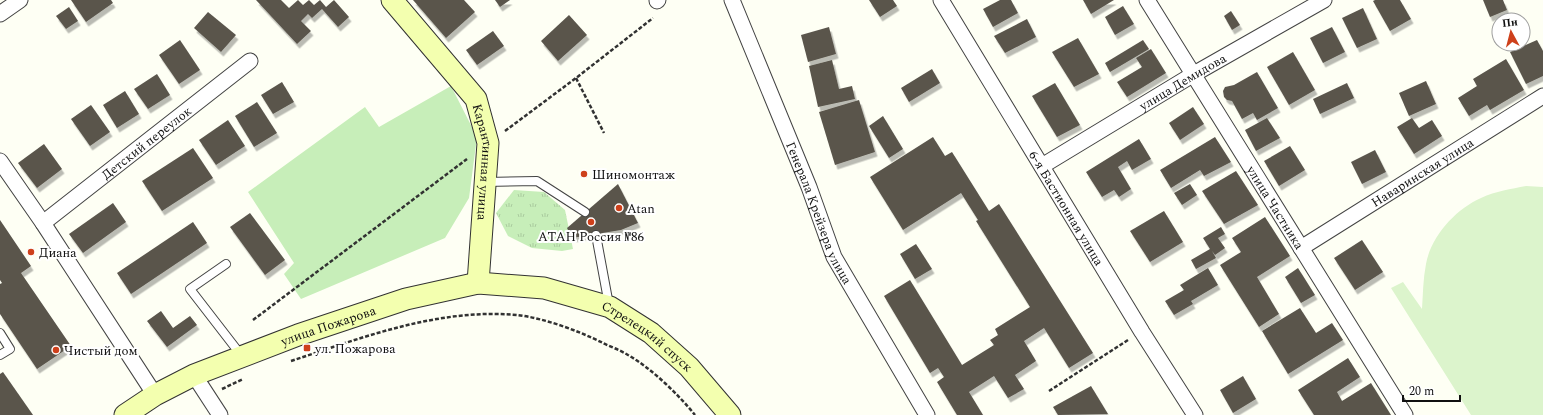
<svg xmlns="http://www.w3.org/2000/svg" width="1543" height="415" viewBox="0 0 1543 415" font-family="Spectral,serif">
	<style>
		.grass { fill: url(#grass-tufts) }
		.park { fill: #c7eeb9 }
		.pitch { fill: #dcf4cc }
		.building { fill: #5a554c; filter: url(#shadow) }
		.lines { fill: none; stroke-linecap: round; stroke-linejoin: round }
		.lane-casing { stroke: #434343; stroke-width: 10 }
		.street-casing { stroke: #434343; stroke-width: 17 }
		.secondary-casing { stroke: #323232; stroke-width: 23 }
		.path { stroke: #323232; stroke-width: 2.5; stroke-dasharray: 4 2; stroke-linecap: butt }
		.lane { stroke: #fff; stroke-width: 8 }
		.street { stroke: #fff; stroke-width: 15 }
		.secondary { stroke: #f3ffaf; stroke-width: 21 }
		.poi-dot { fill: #ce401b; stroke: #fff; stroke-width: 1.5 }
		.labels { text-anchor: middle; stroke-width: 4; stroke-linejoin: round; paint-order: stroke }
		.street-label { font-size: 13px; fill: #101010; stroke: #fff }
		.poi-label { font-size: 13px; fill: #101010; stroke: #fff; text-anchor: start }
	</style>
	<defs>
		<pattern id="grass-tufts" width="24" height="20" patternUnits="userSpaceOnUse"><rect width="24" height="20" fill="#c7eeb9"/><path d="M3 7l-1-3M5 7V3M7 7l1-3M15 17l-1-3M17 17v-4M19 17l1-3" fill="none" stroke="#aacb9e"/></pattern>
		<filter id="shadow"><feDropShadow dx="2.5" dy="4.5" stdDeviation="0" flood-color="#0004"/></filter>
	</defs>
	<rect width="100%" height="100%" fill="#fefff4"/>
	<path class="grass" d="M514,190L544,192L565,210L573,249L562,251L532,248L508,236L496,213Z"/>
	<path class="park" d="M451,86L477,137L469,198L445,238L301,299L284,274L294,263L248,192L365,107L379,127Z"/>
	<path class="pitch" d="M1526,186L1543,187V415H1471L1391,288L1403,282L1422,309C1423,294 1423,279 1426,264C1431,236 1456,209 1481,198C1496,191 1511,189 1526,186Z"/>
	<g class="building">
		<path d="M71,0H111L113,3L86,22Z"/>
		<path d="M256,0H281L289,8L298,0L303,5L309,0L314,5L320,0L326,7L334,0L349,17L338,27L322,9L312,18L308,14L301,21L311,31L297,44Z"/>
		<path d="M413,0H464L475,12L446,38Z"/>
		<path d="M495,0H510L500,7Z"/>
		<path d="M869,0H893L897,6L880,17Z"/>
		<path d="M1000,0H1011L1018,13L993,27L983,9Z"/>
		<path d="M1083,0H1114L1091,14Z"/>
		<path d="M1375,0H1400L1411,19L1390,31L1373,1Z"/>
		<path d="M1483,0H1503L1507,10L1490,17Z"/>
		<path d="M1123,6L1134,24L1115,35L1105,17Z"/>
		<path d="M69,7L78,21L66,29L56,16Z"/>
		<path d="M1363,8L1377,39L1357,48L1342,18Z"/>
		<path d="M1231,11L1240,25L1232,30L1224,16Z"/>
		<path d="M208,12L236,35L221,52L194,28Z"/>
		<path d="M569,15L587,35L558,61L541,41Z"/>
		<path d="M1027,19L1036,37L1005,53L994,36Z"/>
		<path d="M829,27L836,54L808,62L801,35Z"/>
		<path d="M1332,27L1345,52L1323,63L1310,38Z"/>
		<path d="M493,31L504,46L477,65L466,50Z"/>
		<path d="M1078,38L1099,74L1074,87L1052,52Z"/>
		<path d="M180,40L200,70L179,84L159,55Z"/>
		<path d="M1143,40L1149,49L1110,72L1105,63Z"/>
		<path d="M1537,40L1543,51V76L1526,84L1510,52Z"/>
		<path d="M1151,49L1166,73L1127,97L1117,82L1142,67L1136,58Z"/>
		<path d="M1293,52L1315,90L1289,105L1267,67Z"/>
		<path d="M1506,59L1524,90L1490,110L1487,105L1469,116L1458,98L1477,86L1473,79Z"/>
		<path d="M832,60L839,89L852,86L855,99L818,107L809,66Z"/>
		<path d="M932,69L940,83L909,102L901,88Z"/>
		<path d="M1257,72L1278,108L1257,120L1253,113L1242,119L1232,101L1227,100L1224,97L1223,91L1225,87L1234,85Z"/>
		<path d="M157,74L170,95L148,109L134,89Z"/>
		<path d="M1426,81L1436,104L1409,116L1399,93Z"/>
		<path d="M282,82L294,102L273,114L261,95Z"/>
		<path d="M1055,83L1080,125L1057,137L1032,96Z"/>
		<path d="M1347,83L1354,98L1320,114L1313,99Z"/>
		<path d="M125,91L139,114L117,128L103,105Z"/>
		<path d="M859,100L875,152L835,165L819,112Z"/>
		<path d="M257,102L277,133L254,147L235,116Z"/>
		<path d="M91,105L110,132L90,146L71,119Z"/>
		<path d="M1193,107L1204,124L1180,140L1169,123Z"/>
		<path d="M883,116L903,149L889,158L869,126Z"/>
		<path d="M1267,118L1280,138L1256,151L1245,130Z"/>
		<path d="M1412,118L1419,128L1432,120L1442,136L1414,154L1397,127Z"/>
		<path d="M228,120L245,146L216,165L199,140Z"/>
		<path d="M933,137L945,156L952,152L989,211L999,204L1093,353L1069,368L1044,328L1024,341L1036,361L1015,375L1024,389L1008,398L994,376L969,392L983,415H957L937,382L944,377L938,368L930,373L884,296L910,280L962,365L994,345L990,340L998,335L995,329L1030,307L976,221L978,220L961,193L903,230L870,177Z"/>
		<path d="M1215,137L1231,162L1204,176L1200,170L1171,188L1160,170Z"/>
		<path d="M1139,139L1151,159L1132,170L1127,161L1118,167L1131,189L1119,197L1114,190L1102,197L1086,172Z"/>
		<path d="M44,144L62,169L37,188L18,163Z"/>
		<path d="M1290,146L1305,170L1279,186L1264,161Z"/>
		<path d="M193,148L213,178L162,211L142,181Z"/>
		<path d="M1375,150L1386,172L1362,184L1351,162Z"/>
		<path d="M1236,171L1258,205L1224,224L1202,191Z"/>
		<path d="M618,184L638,223L621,230L572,238L567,228Z"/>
		<path d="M1190,184L1197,195L1182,205L1174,193Z"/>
		<path d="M113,203L126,222L83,253L69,234Z"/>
		<path d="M1164,211L1183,242L1150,262L1130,231Z"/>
		<path d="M250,213L285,260L265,275L230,227Z"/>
		<path d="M1265,217L1290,256L1257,277L1279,314L1259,327L1220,265L1241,252L1232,238Z"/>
		<path d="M0,220L31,266L21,273L71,346L37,369L0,314V284L2,283L0,280Z"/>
		<path d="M193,222L207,243L131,294L117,273Z"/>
		<path d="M1221,227L1225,234L1218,238L1225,248L1215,255L1212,251L1216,258L1196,269L1191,260L1210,249L1203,238Z"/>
		<path d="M1362,240L1383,272L1355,290L1334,258Z"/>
		<path d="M916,244L932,269L915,279L900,254Z"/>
		<path d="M1208,268L1218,285L1191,301L1193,304L1174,315L1165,301L1184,290L1180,285Z"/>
		<path d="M1298,268L1315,295L1301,303L1285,277Z"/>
		<path d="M1300,308L1316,333L1332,323L1343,340L1288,374L1262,331Z"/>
		<path d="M161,311L173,328L190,316L197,325L167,347L147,321Z"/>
		<path d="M1348,358L1360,377L1337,392L1342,401L1371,383L1391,415H1314L1298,390Z"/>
		<path d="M3,372L33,415H0V374Z"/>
		<path d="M1243,376L1256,399L1233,413L1220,390Z"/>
		<path d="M1091,386L1108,414L1058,415L1053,407Z"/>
	</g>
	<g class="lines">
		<defs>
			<g id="lane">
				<path d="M485,182L537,181L585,212"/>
				<path d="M596,235L609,305"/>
				<path d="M226,264L190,289L241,355"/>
				<path d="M0,333L10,349L0,355"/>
			</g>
			<g id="street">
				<path id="s1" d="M732,0L809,187L834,257L927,415"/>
				<path id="s2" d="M941,0L1142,332L1195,415"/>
				<path id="s3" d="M1147,0L1405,415"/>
				<path d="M657,1L658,0"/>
				<path d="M0,14L20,0"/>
				<path d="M0,161L43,223L155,395"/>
				<path id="s4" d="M1042,166L1194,74L1324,0"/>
				<path id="s5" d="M43,223L250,61"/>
				<path id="s6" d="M1301,248L1543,96"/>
				<path d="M194,375L220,415"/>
			</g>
			<g id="secondary">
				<path id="s7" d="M392,0L476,99L488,143L478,283"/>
				<path id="s8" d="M125,415L155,395L194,375L298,335L406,299L478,283L544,288L610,307L651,333L689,367L730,415"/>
			</g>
		</defs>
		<use href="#lane" class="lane-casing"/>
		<use href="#street" class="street-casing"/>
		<use href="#secondary" class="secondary-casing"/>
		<g class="path">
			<path d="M576,78L604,133"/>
			<path d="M505,131L576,78L653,18"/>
			<path d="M253,320L467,159"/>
			<path d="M291,361C364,337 439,308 517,315C544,318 579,331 603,343C611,347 620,350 628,355C651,368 678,394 695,415"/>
			<path d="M222,389L243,379"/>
			<path d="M1049,391L1128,340"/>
		</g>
		<use href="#lane" class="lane"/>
		<use href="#street" class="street"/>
		<use href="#secondary" class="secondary"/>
	</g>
	<g class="poi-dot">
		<circle cx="584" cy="174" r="4"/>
		<circle cx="619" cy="208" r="4"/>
		<circle cx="591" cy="222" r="4"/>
		<circle cx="31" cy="252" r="4"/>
		<rect x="303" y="344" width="8" height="8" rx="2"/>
		<circle cx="56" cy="350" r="4"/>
	</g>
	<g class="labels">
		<g class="street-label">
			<text dy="5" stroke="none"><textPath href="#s4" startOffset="164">улица Демидова</textPath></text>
			<text dy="5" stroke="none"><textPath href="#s5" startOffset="131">Детский переулок</textPath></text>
			<text dy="5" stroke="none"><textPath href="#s7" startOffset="194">Карантинная улица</textPath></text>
			<text dy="5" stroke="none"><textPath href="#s6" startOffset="143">Наваринская улица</textPath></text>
			<text dy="5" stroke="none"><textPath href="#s3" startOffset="244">улица Частника</textPath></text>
			<text dy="5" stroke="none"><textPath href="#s2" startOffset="243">6-я Бастионная улица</textPath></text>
			<text dy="5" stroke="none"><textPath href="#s1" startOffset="230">Генерала Крейзера улица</textPath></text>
			<text dy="5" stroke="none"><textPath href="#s8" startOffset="223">улица Пожарова</textPath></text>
			<text dy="5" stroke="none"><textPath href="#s8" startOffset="561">Стрелецкий спуск</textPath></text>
		</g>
		<g class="poi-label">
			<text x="592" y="179">Шиномонтаж</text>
			<text x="627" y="213">Atan</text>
			<text x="591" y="241" text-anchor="middle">АТАН Россия №86</text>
			<text x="39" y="257">Диана</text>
			<text x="315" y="353">ул. Пожарова</text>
			<text x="64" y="355">Чистый дом</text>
		</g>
	</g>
	<g transform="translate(1511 32) rotate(353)"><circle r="19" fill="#ffffff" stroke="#9f9f9f"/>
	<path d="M0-3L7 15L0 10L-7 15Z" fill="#ce401b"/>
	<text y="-6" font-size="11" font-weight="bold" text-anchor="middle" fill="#101010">Пн</text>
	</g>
	<path d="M1403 395v6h57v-6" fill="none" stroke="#101010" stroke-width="2"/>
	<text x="1409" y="395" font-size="12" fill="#101010" stroke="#ffffff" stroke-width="3" paint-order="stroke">20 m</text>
</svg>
